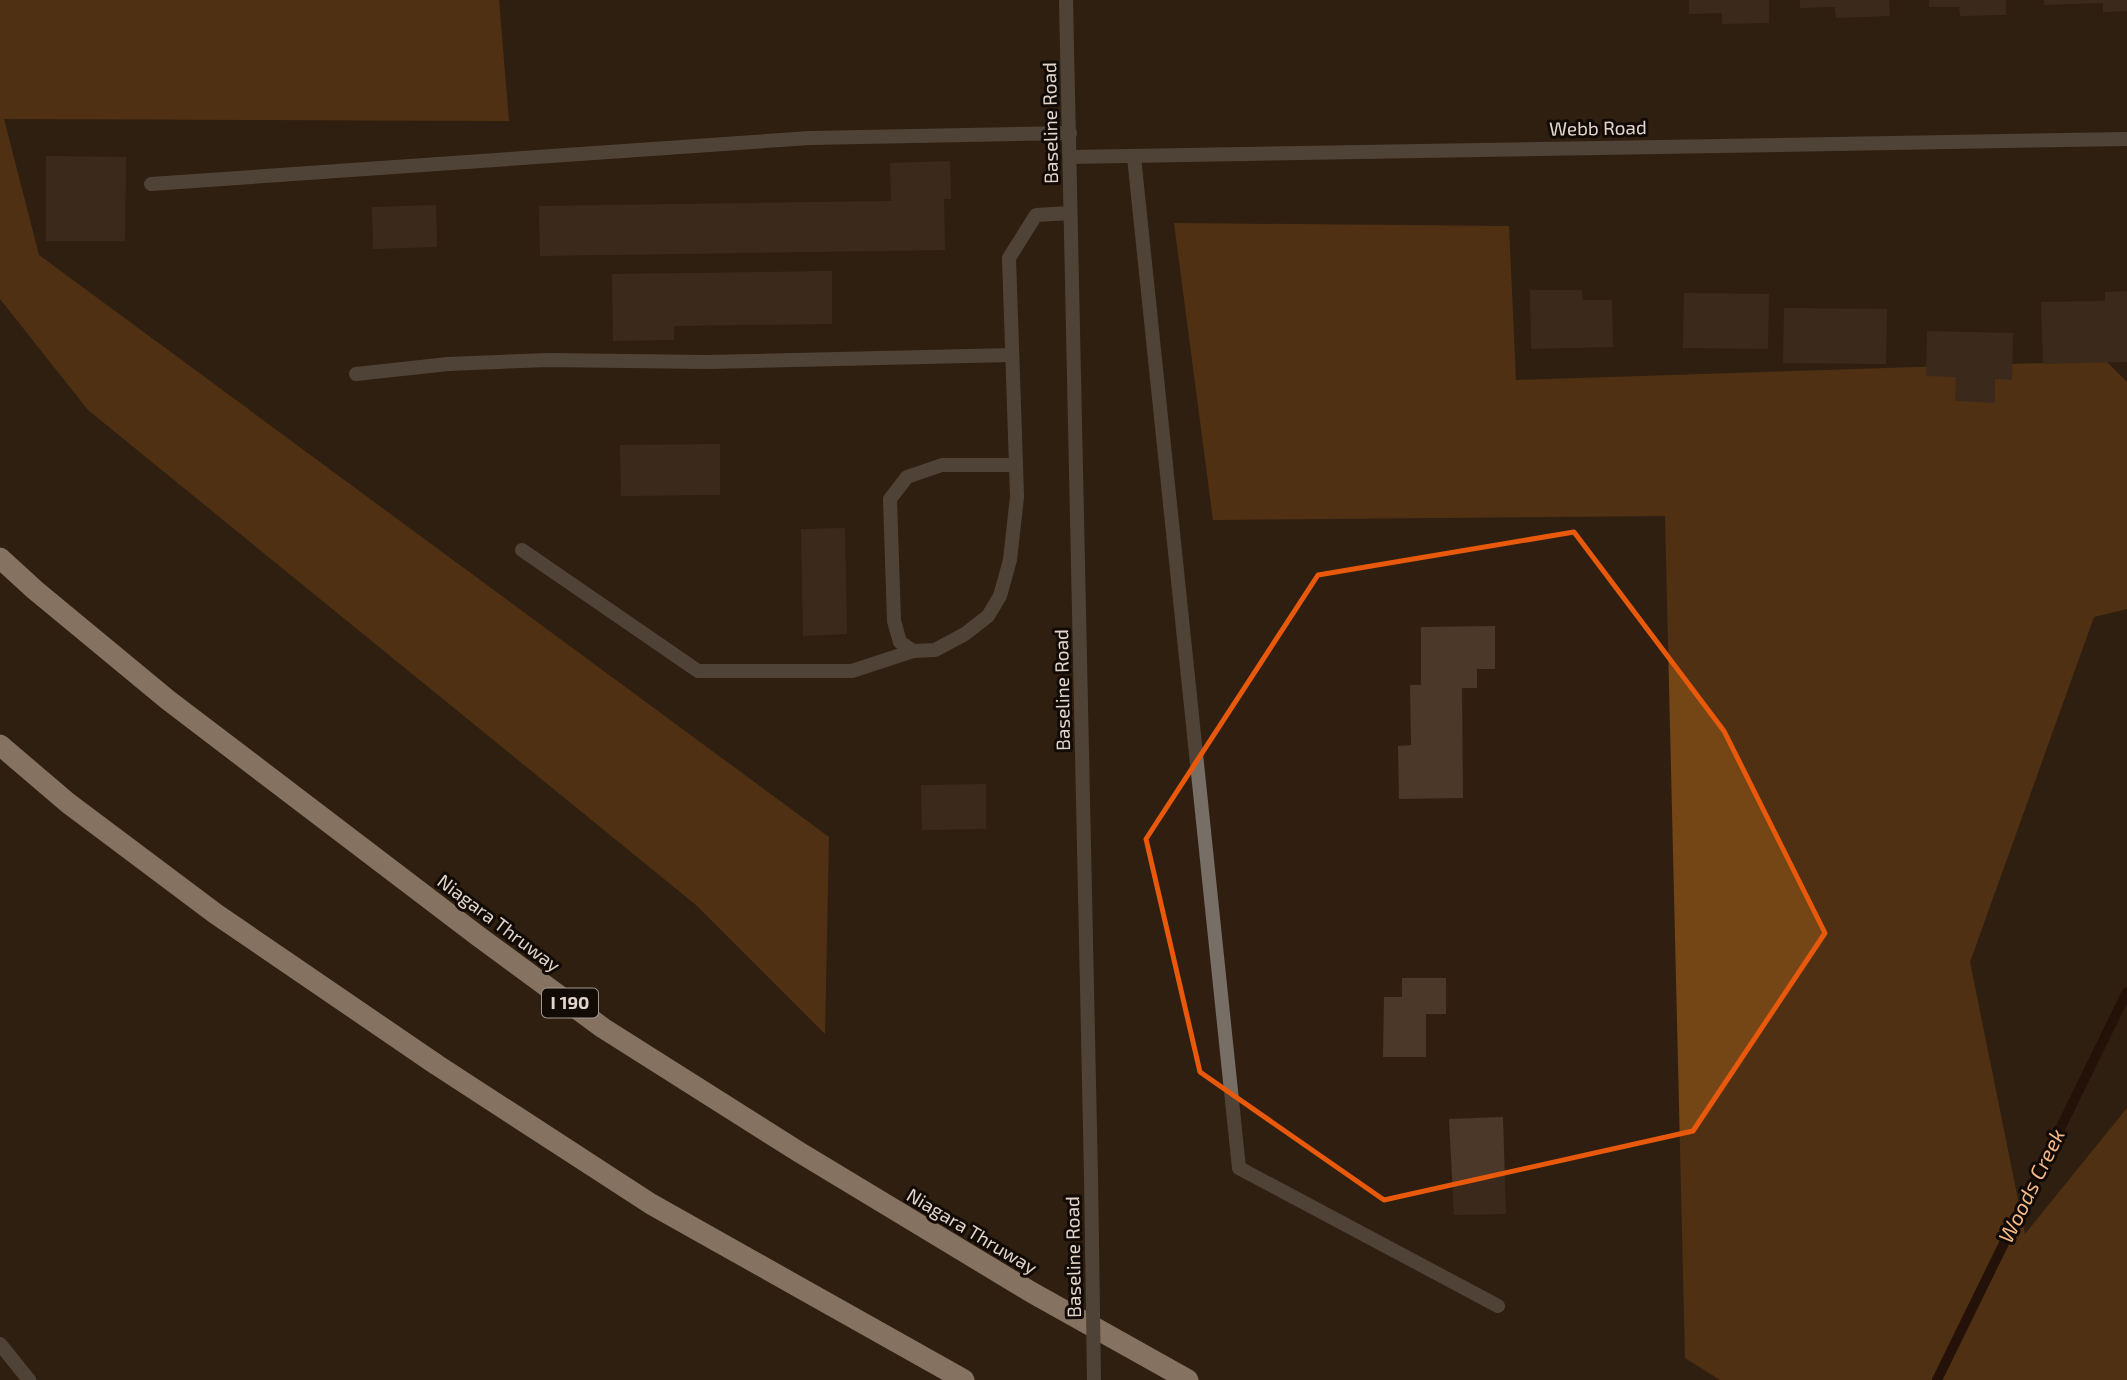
<svg xmlns="http://www.w3.org/2000/svg" width="2127" height="1380" viewBox="0 0 2127 1380" font-family="'Exo 2',sans-serif">
	<style>
		.forest { fill: #754615 }
		.lines { fill: none; stroke-linecap: round; stroke-linejoin: round }
		.stream { stroke: #170300; stroke-width: 10 }
		.building { fill: #4b3829 }
		.service { stroke: #776e66; stroke-width: 14 }
		.minor { stroke: #776e66; stroke-width: 14 }
		.tertiary { stroke: #776e66; stroke-width: 14 }
		.motorway { stroke: #efd7c4; stroke-width: 21 }
		.tertiary-bridge { stroke: #776e66; stroke-width: 14 }
		.marked { fill: none; stroke: #e8590c; stroke-width: 5; stroke-linejoin: round }
		.labels { text-anchor: middle; stroke-width: 6; stroke-linejoin: round; paint-order: stroke }
		.shield { fill: #120a05; stroke: #a39890; stroke-width: 2 }
		.shield-label { font-size: 18px; font-weight: bold; fill: #e1d5cc }
		.street-label { font-size: 19px; fill: #e1d5cc; stroke: #120a05 }
		.water-label { font-size: 21px; font-style: italic; fill: #f5b987; stroke: #120a05 }
	</style>
	<rect width="100%" height="100%" fill="#301f10"/>
	<g class="forest">
		<path d="M0,0H499L509,121L4,119L39,255L829,837L825,1034L696,905L88,410L0,299Z"/>
		<path d="M1174,223L1509,226L1516,380L2106,361L2127,382V609L2094,617L1970,962L2025,1234L2127,1108V1380H1720L1685,1358L1665,516L1213,520Z"/>
	</g>
	<g class="lines">
		<path class="stream" d="M1937,1380L2127,992"/>
	</g>
	<g class="building">
		<path d="M1689,0H1769V23L1722,24V13L1689,14Z"/>
		<path d="M1800,0H1889L1890,16L1836,18L1835,7L1800,8Z"/>
		<path d="M1929,0H2006V15L1960,16L1959,7H1929Z"/>
		<path d="M2044,0H2127V11L2103,12V3L2044,5Z"/>
		<path d="M46,156L126,157L125,241H46Z"/>
		<path d="M950,161L951,199H944L945,250L540,256L539,206L891,201L890,163Z"/>
		<path d="M436,205L437,247L373,249L372,207Z"/>
		<path d="M832,271V324L674,326V340L613,341L612,274Z"/>
		<path d="M1530,290H1582L1583,300H1612L1613,347L1531,349Z"/>
		<path d="M2127,291V362L2043,364L2041,302L2105,301V292Z"/>
		<path d="M1684,293L1769,294L1768,349L1683,348Z"/>
		<path d="M1784,308L1887,309L1886,364L1783,363Z"/>
		<path d="M1927,331L2013,333L2012,380L1995,379V403L1955,401L1956,377L1926,376Z"/>
		<path d="M720,444V495L621,496L620,445Z"/>
		<path d="M845,528L847,634L803,636L801,529Z"/>
		<path d="M1495,626V669H1477V688H1462L1463,798L1399,799L1398,746L1411,745L1410,685H1421V627Z"/>
		<path d="M986,784V829L922,830L921,785Z"/>
		<path d="M1402,978H1446V1014H1426V1057H1383L1384,997H1402Z"/>
		<path d="M1503,1117L1506,1214L1454,1215L1449,1119Z"/>
	</g>
	<g class="lines">
		<g class="service">
			<path d="M151,184L810,138L1070,133"/>
			<path d="M356,374L448,364L548,360L707,362L1012,355"/>
			<path d="M1016,465H942L907,477L890,499L894,621L900,642L913,651L935,650L965,634L988,616L1000,596L1010,560L1017,497L1016,465L1009,258L1036,215L1070,213"/>
			<path d="M522,550L698,671H852L913,651"/>
		</g>
		<g class="minor">
			<path d="M1070,157L2127,139"/>
			<path d="M1134,157L1239,1168L1498,1306"/>
			<path d="M0,1344L29,1380"/>
		</g>
		<path class="tertiary" d="M1066,0L1091,1176"/>
		<g class="motorway">
			<path d="M0,558L35,590L168,700L478,936L603,1028L799,1152L1031,1292L1188,1380"/>
			<path d="M0,745L68,803L216,914L437,1065L651,1204L964,1380"/>
		</g>
		<path class="tertiary-bridge" d="M1091,1176L1094,1380"/>
	</g>
	<path d="M0 0H2127V1380H0ZM1574,532L1724,731L1825,933L1693,1131L1384,1200L1200,1072L1146,839L1318,575Z" fill="#301f10" fill-opacity=".55" fill-rule="evenodd"/>
	<path class="marked" d="M1574,532L1724,731L1825,933L1693,1131L1384,1200L1200,1072L1146,839L1318,575Z"/>
	<g class="labels">
		<rect class="shield" x="542" y="988.5" width="56" height="29" rx="5"/>
		<g class="shield-label">
			<text x="570" y="1009">I 190</text>
		</g>
		<g class="street-label">
			<text transform="translate(1050 123) rotate(-91)" y="7">Baseline Road</text>
			<text transform="translate(1598 128) rotate(-1)" y="7">Webb Road</text>
			<text transform="translate(1062 690) rotate(-91)" y="7">Baseline Road</text>
			<text transform="translate(499 923) rotate(37)" y="7">Niagara Thruway</text>
			<text transform="translate(972 1231) rotate(31)" y="7">Niagara Thruway</text>
			<text transform="translate(1073 1257) rotate(-91)" y="7">Baseline Road</text>
		</g>
		<g class="water-label">
			<text transform="translate(2032 1186) rotate(-64)" y="7">Woods Creek</text>
		</g>
	</g>
</svg>
